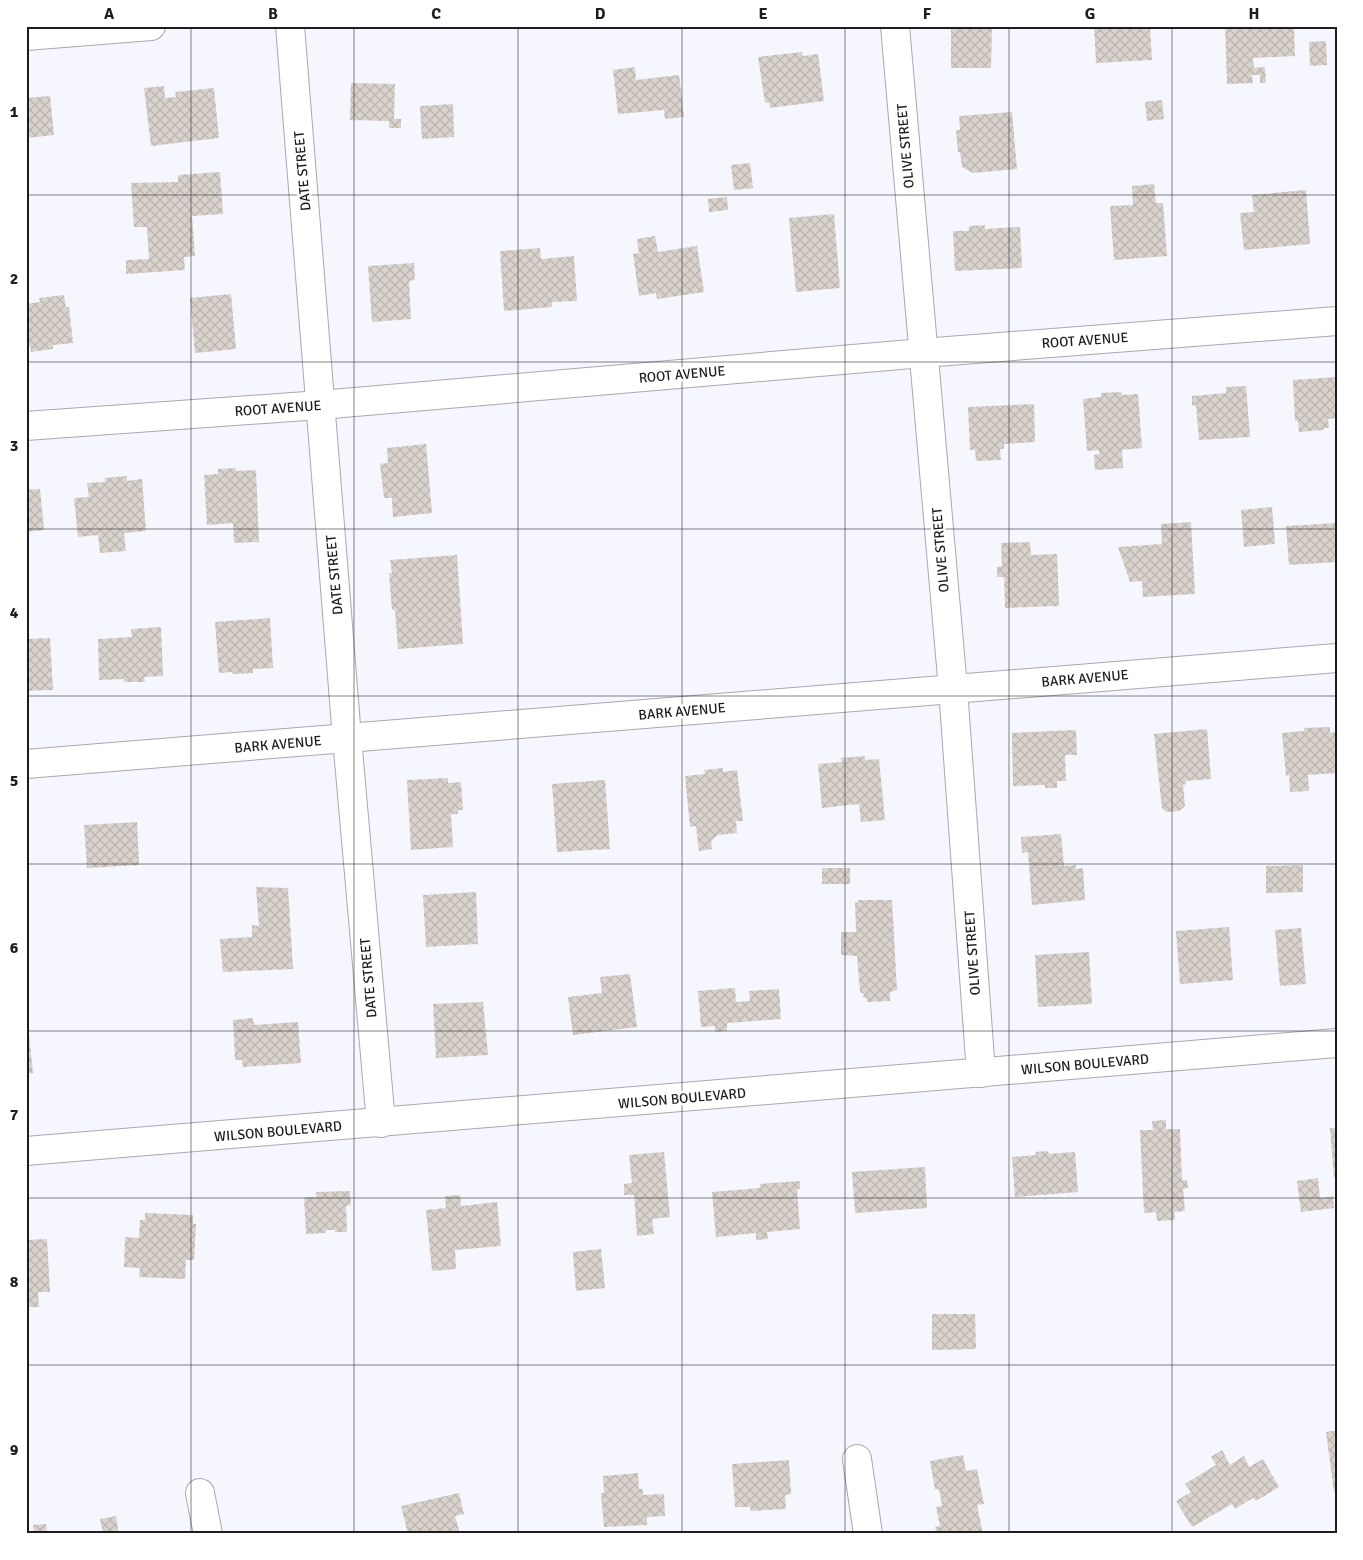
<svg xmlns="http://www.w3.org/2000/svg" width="1363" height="1560" viewBox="0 0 1363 1560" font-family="Signika,sans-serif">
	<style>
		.building { fill: url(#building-cross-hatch) }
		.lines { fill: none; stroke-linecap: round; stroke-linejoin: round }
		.minor-casing { stroke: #a8a8b0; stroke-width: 30 }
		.minor { stroke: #fff; stroke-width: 28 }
		.grid { fill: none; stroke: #1d1d20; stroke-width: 1; stroke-opacity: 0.55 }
		.labels { text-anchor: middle; stroke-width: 5; stroke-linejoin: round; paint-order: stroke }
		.street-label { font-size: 14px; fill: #1d1d20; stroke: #fff }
		.neatline { fill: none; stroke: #1d1d20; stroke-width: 2 }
		.grid-label { font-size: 16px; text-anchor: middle; font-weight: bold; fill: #1d1d20 }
	</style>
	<defs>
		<pattern id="building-cross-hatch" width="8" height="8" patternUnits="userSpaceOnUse" patternTransform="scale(1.25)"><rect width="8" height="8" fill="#dad3cd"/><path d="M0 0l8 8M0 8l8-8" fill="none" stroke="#bbb5b0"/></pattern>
	</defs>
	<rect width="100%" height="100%" fill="#f6f6fe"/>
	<g class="building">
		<path d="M951,26H992L991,68H951Z"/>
		<path d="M1094,26H1150L1152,60L1096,63Z"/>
		<path d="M1225,26H1294L1295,56L1253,58L1254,68L1265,67L1266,83H1260V75H1252L1253,83L1227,84Z"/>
		<path d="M1326,41L1327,65L1310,66L1309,42Z"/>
		<path d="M802,52L803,56L818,54L824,101L770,108L769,102L765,103L758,57Z"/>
		<path d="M635,67L636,80L679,75L684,117L665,119L664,110L618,114L613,70Z"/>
		<path d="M351,83L395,84L394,119H401V128H389V121L350,120Z"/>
		<path d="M164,86L165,98L176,97L175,92L214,88L219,138L151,146L144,88Z"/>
		<path d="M50,96L54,135L26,138V98Z"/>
		<path d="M1162,100L1164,119L1147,121L1145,102Z"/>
		<path d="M453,104L454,137L422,139L420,106Z"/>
		<path d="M1012,112L1017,169L973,173L962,167L960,152H958L956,130H960L959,116Z"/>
		<path d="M750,163L753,188L734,190L731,165Z"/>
		<path d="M220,172L223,214L192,216L195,256L184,257L185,270L126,274V260L149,259L147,227H134L131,183L178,182V175Z"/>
		<path d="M1154,184L1156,203H1163L1167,256L1114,260L1110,206L1133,205L1132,186Z"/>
		<path d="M1306,190L1310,244L1244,250L1240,213L1254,212L1252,195Z"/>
		<path d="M727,197L728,210L709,212L708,199Z"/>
		<path d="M834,214L840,288L796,292L789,218Z"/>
		<path d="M985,225V229L1020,227L1022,268L955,271L953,231H969V226Z"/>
		<path d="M655,236L658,252L697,246L704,292L657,299L656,293L639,296L633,254L639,253L637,239Z"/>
		<path d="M540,248L541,259L574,256L577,301L552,302V307L504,311L500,251Z"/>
		<path d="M414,263L415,280L409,281L411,319L372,322L368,266Z"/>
		<path d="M231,294L236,349L195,353L190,298Z"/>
		<path d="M64,295L66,307H69L73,343L53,345V349L31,352L30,346L26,347V304L40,302L39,298Z"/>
		<path d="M1337,377V418L1328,419L1329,428H1324V430L1299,432L1298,421H1295L1293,380Z"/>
		<path d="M1246,386L1250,437L1199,440L1196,405L1192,406V396L1226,393V387Z"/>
		<path d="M1121,392L1122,395L1138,394L1142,448L1122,450L1123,468L1095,470L1094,455L1099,454V450L1087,451L1083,399L1101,397V393Z"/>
		<path d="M1034,404L1035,442L1004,444V449H1000L1001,460L976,461L975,450H970L968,407Z"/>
		<path d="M426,444L432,513L393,517L392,498H384L380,464L388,463L387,448Z"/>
		<path d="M236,468V471L256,470L259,542L234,543L233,523L207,525L204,475L218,474V469Z"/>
		<path d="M127,476V481L142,479L146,531L124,533L126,551L100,553L98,535L78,537L74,498L89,497L87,483L105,482V478Z"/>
		<path d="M40,489L44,530L26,532V490Z"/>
		<path d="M1272,507L1275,544L1244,547L1241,510Z"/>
		<path d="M1191,522L1195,594L1143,597L1142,581L1130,582L1118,547L1162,544L1161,524Z"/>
		<path d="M1337,523V562L1289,565L1286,526Z"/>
		<path d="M1030,542L1031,555L1057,554L1059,606L1005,608L1004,577H997V567L1002,566L1001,543Z"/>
		<path d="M457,555L463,644L398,649L395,610H392L389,573H392L390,560Z"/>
		<path d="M270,618L273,668L253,669V673L233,674L232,672L219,673L215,622Z"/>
		<path d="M161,627L163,676L144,677L145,682H124V679L99,680L98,639L132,637L131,629Z"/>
		<path d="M50,638L53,690L26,691V639Z"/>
		<path d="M1330,727V733L1337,732V773L1308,775L1309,791L1290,792L1289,775L1286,776L1282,733L1304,731V728Z"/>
		<path d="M1207,729L1211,779L1186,781V784L1183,785L1185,806L1179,811L1167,812L1162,809L1154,734Z"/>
		<path d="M1076,730L1077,755H1065L1066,781H1057V788H1045V785L1013,786L1012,733Z"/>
		<path d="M865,756V760L879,759L885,820L861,822L859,804L822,808L818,764L842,762L841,758Z"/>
		<path d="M723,768V772L737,770L743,821H736L737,833L718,835L711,841L712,849L699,851L696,826L690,827L685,776L705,774L704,770Z"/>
		<path d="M448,778V783L461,782L463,810H458V814H451L453,847L411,850L407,780Z"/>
		<path d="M605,780L610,849L557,852L552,784Z"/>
		<path d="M137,822L139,865L87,868L84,825Z"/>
		<path d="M1061,834L1064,866L1076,865V869L1083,868L1085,900L1032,905L1028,852L1022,853L1021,837Z"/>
		<path d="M1303,865V892L1266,893V866Z"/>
		<rect x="822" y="868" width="28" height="16"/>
		<path d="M256,887L288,888L293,969L223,972L220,939L252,937V925L259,926Z"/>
		<path d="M476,892L478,944L426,947L423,895Z"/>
		<path d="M858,900H892L897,990L890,992V1001L867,1002V998L863,997L864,994L860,992L857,956L841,955V932H856L855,902L858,903Z"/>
		<path d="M1229,927L1233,980L1180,984L1176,931Z"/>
		<path d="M1301,928L1306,984L1280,986L1275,930Z"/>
		<path d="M1089,952L1092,1004L1038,1007L1035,955Z"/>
		<path d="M630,974L637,1027L573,1035L568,997L602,993L600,977Z"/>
		<path d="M735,988L736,1002L750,1001L749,991L779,989L781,1019L727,1023V1031L715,1032V1026L701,1027L698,991Z"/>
		<path d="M483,1002L488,1055L436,1058L433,1004Z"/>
		<path d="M253,1018L254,1025L298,1022L301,1063L243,1067L242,1060H235L233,1020Z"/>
		<path d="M29,1035L33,1073L26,1074V1036Z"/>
		<path d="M1166,1120V1129H1180L1182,1180H1187L1188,1188L1183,1189L1185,1211L1174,1212L1175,1220L1157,1221L1156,1212L1144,1213L1140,1130H1153L1152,1121Z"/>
		<path d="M1330,1128H1337V1177H1334Z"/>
		<path d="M1048,1151L1049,1154L1075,1152L1078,1192L1015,1197L1012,1157L1036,1155L1035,1152Z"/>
		<path d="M664,1152L670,1217L652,1219L654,1234L637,1236L634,1195H624V1184L632,1183L629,1155Z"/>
		<path d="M925,1167L927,1208L855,1213L852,1172Z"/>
		<path d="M1318,1178L1320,1198L1333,1196L1334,1208L1301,1212L1297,1181Z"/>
		<path d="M800,1181V1189H797L800,1229L767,1232L768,1239L756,1240V1233L716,1237L712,1192L760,1188V1184Z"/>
		<path d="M350,1191L351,1205L346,1206L347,1232H335V1230H326V1233L306,1234L304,1197H317L316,1192Z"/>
		<path d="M460,1195L461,1206L497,1202L501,1246L455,1250L456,1269L432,1271L426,1210L446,1208L445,1196Z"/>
		<path d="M145,1213L193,1215V1224H196L194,1260H186L185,1279L139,1277L140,1268L124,1267L125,1237L139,1238L140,1220H145Z"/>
		<path d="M47,1239L50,1292H38L39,1307H26V1240Z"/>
		<path d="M601,1249L605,1288L576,1291L573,1252Z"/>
		<path d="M932,1314H975L976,1349L932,1350Z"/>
		<path d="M1337,1430V1491L1334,1492L1326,1432Z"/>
		<path d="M1222,1450L1230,1465L1244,1456L1249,1467L1263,1459L1279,1487L1256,1501L1253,1498L1235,1509L1232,1504L1192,1527L1176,1501L1191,1492L1185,1484L1216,1465L1211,1457Z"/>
		<path d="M963,1455L966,1471L977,1469L984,1504L977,1505L983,1534H937L935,1527L940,1526L936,1507L942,1506L939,1489L935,1490L930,1461Z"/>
		<path d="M789,1460L791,1494L785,1495L786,1509L751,1511L750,1507H735L732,1464Z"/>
		<path d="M638,1473L639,1489H643V1495L664,1494L665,1516L647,1517V1525L604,1527L601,1493H604L603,1476Z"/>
		<path d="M459,1493L464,1514L455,1516L460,1534H408L401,1506Z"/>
		<path d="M116,1516L119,1534H103L100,1519Z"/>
		<path d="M46,1524L47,1534H34L33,1525Z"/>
	</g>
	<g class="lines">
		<defs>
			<g id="minor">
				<path d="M290,26L347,738L381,1123"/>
				<path d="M895,26L953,689L981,1073"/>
				<path d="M26,36L151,26"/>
				<path d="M26,426L320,405L923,353L1337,321"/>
				<path d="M26,764L1337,658"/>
				<path d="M26,1151L1337,1043"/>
				<path d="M857,1459L868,1534"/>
				<path d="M200,1493L208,1534"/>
			</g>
		</defs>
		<use href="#minor" class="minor-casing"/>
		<use href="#minor" class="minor"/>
	</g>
	<path class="grid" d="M191,26V1534M354,26V1534M518,26V1534M682,26V1534M845,26V1534M1009,26V1534M1172,26V1534M26,195H1337M26,362H1337M26,529H1337M26,696H1337M26,864H1337M26,1031H1337M26,1198H1337M26,1365H1337"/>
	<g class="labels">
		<g class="street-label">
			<text transform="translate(905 146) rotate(-95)" y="5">OLIVE STREET</text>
			<text transform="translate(302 171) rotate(-95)" y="5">DATE STREET</text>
			<text transform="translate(1085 340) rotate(-4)" y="5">ROOT AVENUE</text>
			<text transform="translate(682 374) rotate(-5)" y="5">ROOT AVENUE</text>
			<text transform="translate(278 408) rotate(-4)" y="5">ROOT AVENUE</text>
			<text transform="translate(940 550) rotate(-95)" y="5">OLIVE STREET</text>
			<text transform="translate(334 575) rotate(-95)" y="5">DATE STREET</text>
			<text transform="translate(1085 678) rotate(-5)" y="5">BARK AVENUE</text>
			<text transform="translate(682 711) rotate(-5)" y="5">BARK AVENUE</text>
			<text transform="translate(278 744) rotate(-5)" y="5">BARK AVENUE</text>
			<text transform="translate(972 953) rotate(-94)" y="5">OLIVE STREET</text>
			<text transform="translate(368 978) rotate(-95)" y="5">DATE STREET</text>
			<text transform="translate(1085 1064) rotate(-5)" y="5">WILSON BOULEVARD</text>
			<text transform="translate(682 1098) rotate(-5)" y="5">WILSON BOULEVARD</text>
			<text transform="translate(278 1131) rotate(-5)" y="5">WILSON BOULEVARD</text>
		</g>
	</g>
	<rect width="1363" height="1560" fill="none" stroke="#ffffff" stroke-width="55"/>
	<rect x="28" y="28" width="1308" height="1504" class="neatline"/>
	<g class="grid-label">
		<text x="109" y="19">A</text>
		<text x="273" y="19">B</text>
		<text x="436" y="19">C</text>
		<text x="600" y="19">D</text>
		<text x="763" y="19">E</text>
		<text x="927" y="19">F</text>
		<text x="1090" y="19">G</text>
		<text x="1254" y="19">H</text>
		<text x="14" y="117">1</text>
		<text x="14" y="284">2</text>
		<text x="14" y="451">3</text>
		<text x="14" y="618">4</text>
		<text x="14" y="786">5</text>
		<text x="14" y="953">6</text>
		<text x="14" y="1120">7</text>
		<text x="14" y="1287">8</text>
		<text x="14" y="1455">9</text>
	</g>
</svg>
